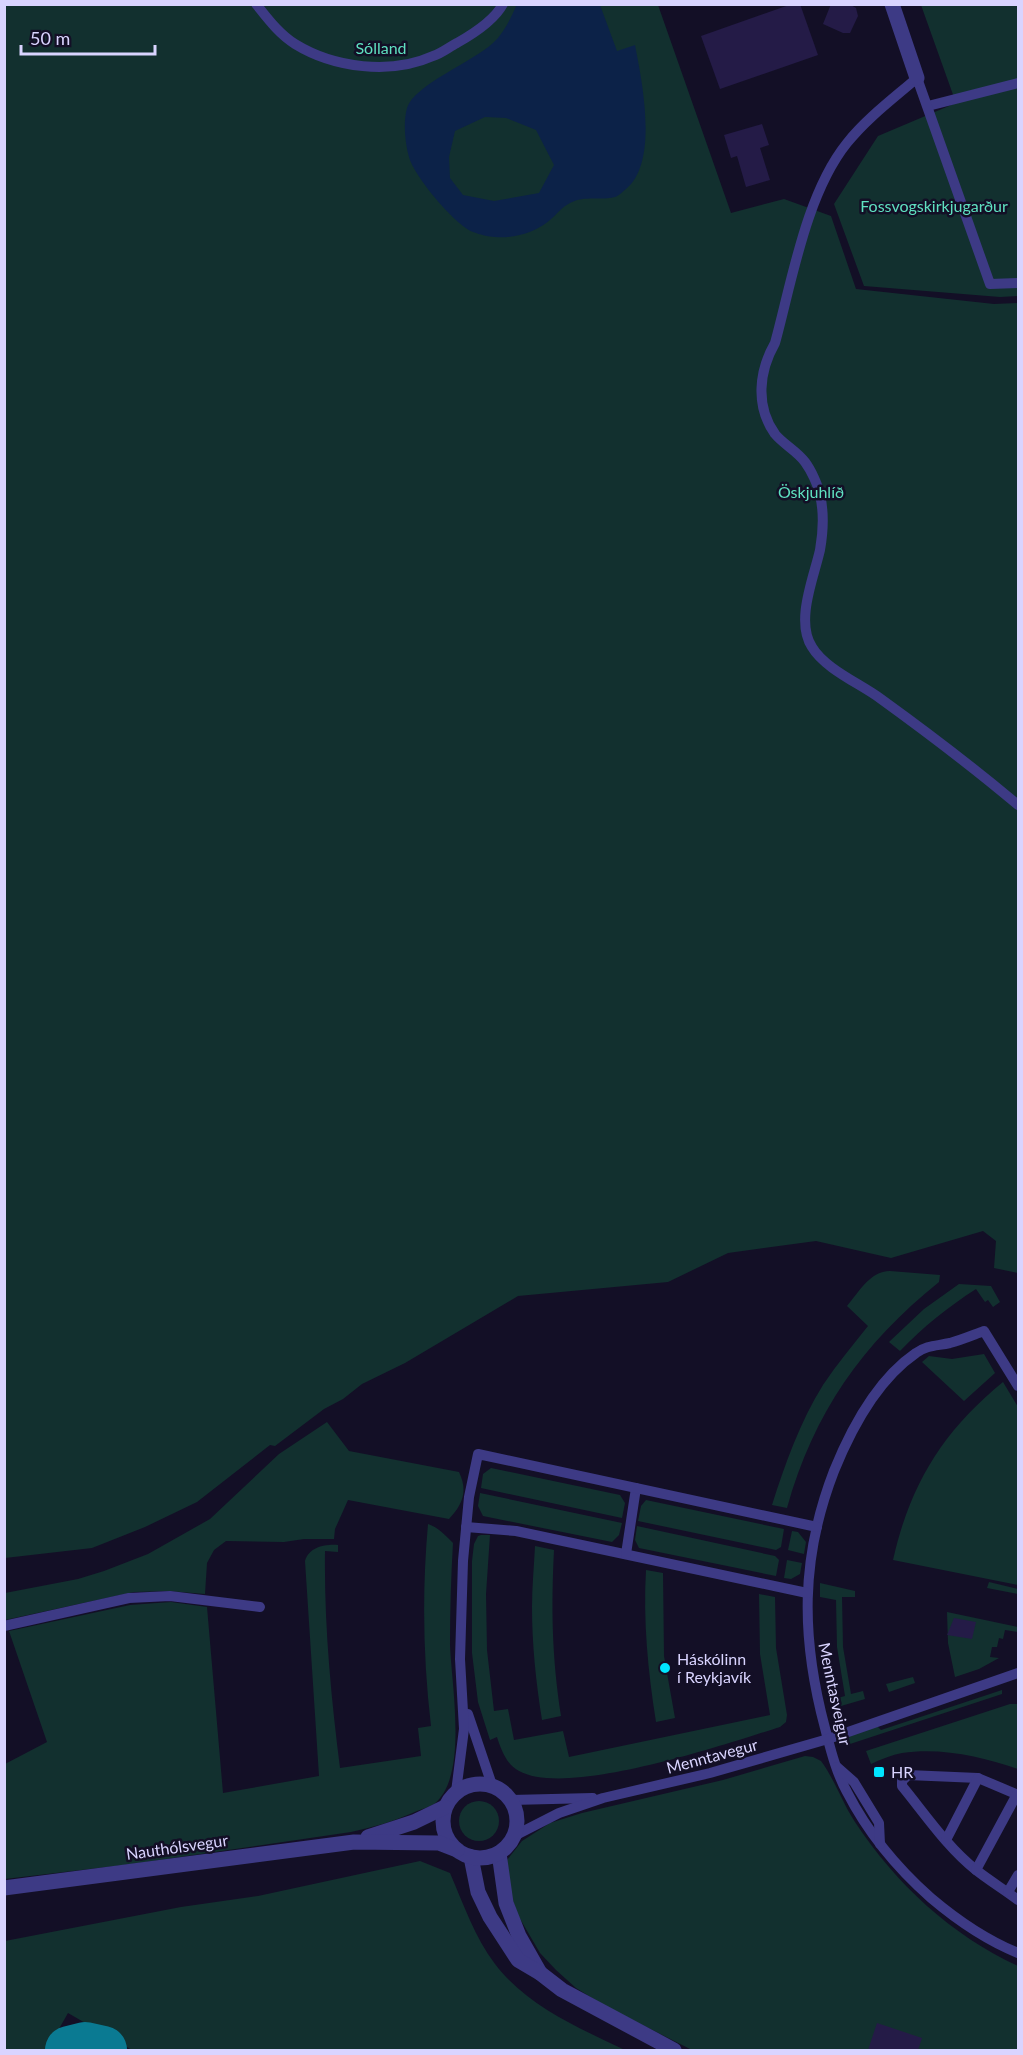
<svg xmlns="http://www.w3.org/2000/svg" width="1023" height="2055" viewBox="0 0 1023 2055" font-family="Lato,sans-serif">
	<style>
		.green { fill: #12302f }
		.water { fill: #0c2248; fill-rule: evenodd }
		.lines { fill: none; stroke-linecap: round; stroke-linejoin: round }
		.taxiway { stroke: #0a7a92; stroke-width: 48 }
		.building { fill: #241b47 }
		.service { stroke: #3d3a85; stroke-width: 10 }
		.minor { stroke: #3d3a85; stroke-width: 15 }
		.tertiary { stroke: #3d3a85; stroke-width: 15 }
		.poi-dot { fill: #00e5ff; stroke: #130f26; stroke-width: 2 }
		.labels { text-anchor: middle; stroke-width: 5; stroke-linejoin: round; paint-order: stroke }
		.park-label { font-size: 16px; fill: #5fe0c0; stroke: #130f26 }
		.poi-label { font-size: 16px; fill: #d9d4ff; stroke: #130f26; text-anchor: start }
		.street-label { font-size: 16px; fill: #d9d4ff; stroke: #130f26 }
	</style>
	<rect width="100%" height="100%" fill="#130f26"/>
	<g class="green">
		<path d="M4,5H658L731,213L784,199L831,216L856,289L994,304L1018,303V1273L994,1268L996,1241L983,1231L891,1258L816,1241L728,1253L668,1282L518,1296L405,1363L362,1384L343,1399L324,1409L275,1446L270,1445L197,1502L145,1527L92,1548L5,1558Z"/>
		<path d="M921,5H1018V296L1000,297L864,286L834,204L878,136L956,103Z"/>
		<path d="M890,1271L940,1275L939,1282C862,1344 814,1412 787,1508L772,1505C785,1464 800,1422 823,1385C837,1364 853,1345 868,1326L847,1306C859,1292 870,1271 890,1271Z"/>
		<path d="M959,1284L991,1286L1000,1302L993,1307L988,1300L985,1302L976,1289C948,1307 923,1327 900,1351L889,1342L924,1309Z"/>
		<path d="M984,1354L995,1373L964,1401L922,1362L929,1356L952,1359Z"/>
		<path d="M1003,1382L1018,1407V1585L893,1560C910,1484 943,1431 1003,1382Z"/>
		<path d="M327,1422L349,1451L459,1472C468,1491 463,1504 449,1519L348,1500L335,1529L334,1539H304L284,1542L226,1541L214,1550L207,1563L205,1594L169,1591L134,1592L5,1620V1593L78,1579L104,1571L148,1554L210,1519L279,1454Z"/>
		<path d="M491,1468L620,1495L625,1503L622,1518L481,1488L483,1474Z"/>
		<path d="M480,1493L622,1523L619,1535L612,1542L483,1516L478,1506Z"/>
		<path d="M646,1500L784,1529L781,1547L776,1550L638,1521L641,1506Z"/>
		<path d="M428,1524C438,1527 446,1536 453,1543C451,1577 450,1610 450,1644C451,1683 469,1777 434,1804C429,1807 422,1809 417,1811C395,1821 374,1827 351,1832L132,1864L5,1879V1764L47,1742L9,1631L130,1605L171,1602L207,1607L223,1793L319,1776L305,1561C309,1547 325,1544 338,1545V1552L325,1551C324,1624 331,1696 340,1768L421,1756L418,1728L431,1726C423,1658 422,1592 428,1524Z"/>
		<path d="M637,1526L775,1556L779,1560L776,1576L639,1548L635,1540Z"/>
		<path d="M792,1531L798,1532L806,1542L804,1554L788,1550Z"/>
		<path d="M481,1535H490L486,1594L487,1650L494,1711L508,1709L514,1740L563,1731L569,1757L770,1715L760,1654L759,1594L775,1597L776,1648L787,1715L786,1722L780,1727C726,1744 568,1798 519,1771C507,1765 501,1750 497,1737L490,1740L478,1702L472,1653V1561L474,1544L478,1536Z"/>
		<path d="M535,1546L554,1550C551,1609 552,1657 561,1716L542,1720C536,1682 532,1645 532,1607C532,1587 534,1566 535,1546Z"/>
		<path d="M787,1560L802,1563L800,1574L791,1579L784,1578Z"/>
		<path d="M646,1570L663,1573L664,1656L675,1718L656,1722C648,1671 643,1621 646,1570Z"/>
		<path d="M989,1582L1018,1589V1594L987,1588Z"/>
		<path d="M820,1583L855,1591V1597H842L843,1647L851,1694L863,1691L865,1699L841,1706L834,1699L845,1696L837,1647L836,1600L820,1597Z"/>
		<path d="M947,1612L1018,1627V1632L1005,1630L1003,1639L999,1638L997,1647H992L990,1657L999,1658L979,1669L955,1677L948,1643Z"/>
		<path d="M913,1677L915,1683L889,1692L886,1684Z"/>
		<path d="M1002,1690V1694L847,1745C848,1731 863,1729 876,1725L881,1730Z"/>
		<path d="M1010,1704H1018V1769C983,1757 941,1747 902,1753C892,1755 881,1759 871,1764L866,1751Z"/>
		<path d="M805,1756L813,1757L821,1761C835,1780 842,1802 855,1822C896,1884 951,1935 1018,1966V2050H692L605,2006L576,1988L556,1970L540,1953L519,1917L510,1893L507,1860L522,1841L550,1823L582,1813L723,1780Z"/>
		<circle cx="479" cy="1821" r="20"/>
		<path d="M420,1861L450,1873C463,1903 475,1938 495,1964C527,2006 579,2028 625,2050H132L68,2013L47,2050H5V1941L181,1907L258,1896Z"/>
	</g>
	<path class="water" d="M517,4L600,5L617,51L635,45C642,81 659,162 626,189C623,191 619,196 615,197C601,201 585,195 570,203C562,207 557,214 550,220C537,232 513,239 495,237C488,237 479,234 473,232C455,225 414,176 409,157C405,143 403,122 407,108C414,85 474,61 493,43C504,33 511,18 517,4ZM485,117L506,118L536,130L554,165L539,193L494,201L463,195L450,178L449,157L455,131Z"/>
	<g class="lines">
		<path class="taxiway" d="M69,2050L85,2046L103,2050"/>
	</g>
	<g class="building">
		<path d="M792,4H800L818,55L720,89L701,36Z"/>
		<path d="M831,4H849L856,8L858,16L850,33H843L823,24Z"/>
		<path d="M762,124L769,145L760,148L770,180L746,187L737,156L731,158L724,135Z"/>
		<path d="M954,1618L976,1622L972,1639L947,1635Z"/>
		<path d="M877,2023L922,2038L918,2050H868Z"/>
	</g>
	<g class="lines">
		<g class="service">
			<path d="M256,4C268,19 279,34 295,44C334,68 391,75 433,56C442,53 449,47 457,43C473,34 494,21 503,4"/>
			<path d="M928,106L1018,83"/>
			<path d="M1018,283L990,284L917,78C894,98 867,118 847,143C806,194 792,281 775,343C759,371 755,406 775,434C783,444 797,451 805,462C811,470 818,485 820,495C824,512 823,533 820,550C814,577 795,621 812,647C825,669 861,684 881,699C928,733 974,768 1018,805"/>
			<path d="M1018,1386L984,1331C973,1335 961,1340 950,1343C936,1346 927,1345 916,1353C878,1379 851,1429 834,1471C800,1559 801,1638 825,1728C831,1751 836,1772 847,1792C868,1833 897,1868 931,1898C957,1920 986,1940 1018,1953"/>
			<path d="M466,1527L516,1531L807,1593"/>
			<path d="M626,1554L636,1488"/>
			<path d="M4,1626L129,1598L170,1596L260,1607"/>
			<path d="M468,1714L492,1785"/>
			<path d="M837,1767L854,1782L879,1823L880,1844"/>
			<path d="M456,1792L464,1729L460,1659L463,1561L469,1497L478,1454L817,1527"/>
			<path d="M1018,1795L978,1778L908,1775L902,1781V1786C925,1814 947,1847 976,1870C990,1881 1005,1890 1018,1900"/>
			<path d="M511,1800L593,1798"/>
			<path d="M514,1836L559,1813L603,1798L710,1773L828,1739L1018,1673"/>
			<path d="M946,1840L978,1778"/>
			<path d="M976,1870L1017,1794"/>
			<path d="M1008,1892L1018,1875"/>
		</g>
		<g class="minor">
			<path d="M892,4L917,78"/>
			<path d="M499,1853L506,1903L519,1936L540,1973"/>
			<path d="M471,1857L478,1892L490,1917L518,1960L540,1973L562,1990L674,2050"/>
		</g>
		<g class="tertiary">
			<circle cx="480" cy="1821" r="37"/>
			<path d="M368,1837L414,1822L445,1807"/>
			<path d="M4,1888L354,1842L439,1843L457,1850"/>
		</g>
	</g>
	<g class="poi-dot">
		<circle cx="665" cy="1668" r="6"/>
		<rect x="873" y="1766" width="12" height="12" rx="3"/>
	</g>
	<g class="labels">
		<g class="park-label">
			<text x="381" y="54">Sólland</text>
			<text x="934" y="212">Fossvogskirkjugarður</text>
			<text x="811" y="498">Öskjuhlíð</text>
		</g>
		<g class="poi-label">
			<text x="677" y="1665">Háskólinn<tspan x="677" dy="18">í Reykjavík</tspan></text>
			<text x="891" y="1778">HR</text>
		</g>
		<g class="street-label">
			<text transform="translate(835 1694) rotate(78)" y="6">Menntasveigur</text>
			<text transform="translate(712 1756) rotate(-15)" y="6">Menntavegur</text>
			<text transform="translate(177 1847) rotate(-8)" y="6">Nauthólsvegur</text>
		</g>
	</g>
	<rect width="1023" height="2055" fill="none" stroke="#d9d4ff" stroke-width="12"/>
	<path d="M21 45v9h134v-9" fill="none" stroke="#d9d4ff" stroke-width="3"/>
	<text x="30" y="45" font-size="18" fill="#d9d4ff" stroke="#130f26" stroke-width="4.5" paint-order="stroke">50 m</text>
</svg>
